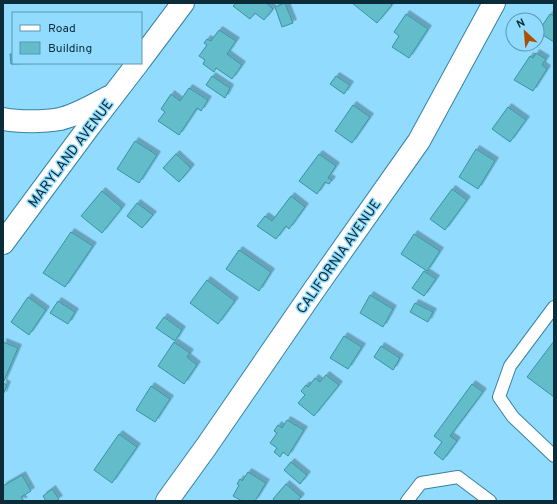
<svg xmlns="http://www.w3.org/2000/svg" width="557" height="504" viewBox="0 0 557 504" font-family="Overpass,sans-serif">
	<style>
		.building { fill: #62bcca; stroke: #3794a2; filter: url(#shadow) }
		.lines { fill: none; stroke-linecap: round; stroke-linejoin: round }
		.lane-casing { stroke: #3782a2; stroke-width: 14 }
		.street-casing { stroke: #3782a2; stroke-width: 24 }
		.lane { stroke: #fff; stroke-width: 12 }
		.street { stroke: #fff; stroke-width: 22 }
		.labels { text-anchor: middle; stroke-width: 3; stroke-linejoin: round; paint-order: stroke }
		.street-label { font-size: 14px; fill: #0c2c3a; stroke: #91dcfe }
	</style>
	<defs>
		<filter id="shadow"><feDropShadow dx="3.5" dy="-3.5" stdDeviation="0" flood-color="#0004"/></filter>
	</defs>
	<rect width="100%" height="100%" fill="#91dcfe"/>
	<g class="building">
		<path d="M236,3H266L273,9L264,20L255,13L250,19L233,6Z"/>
		<path d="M285,3L293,23L282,27L275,7Z"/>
		<path d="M352,3H389L392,5L377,23Z"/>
		<path d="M406,14L428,29L409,58L392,47L399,36L394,32Z"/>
		<path d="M550,14L554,16V42L538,32Z"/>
		<path d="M219,30L236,41L227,54L242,65L232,79L216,68L214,72L203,64L205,60L199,56L207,45L204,43L207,39L211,41Z"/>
		<path d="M536,53L546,59L542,65L547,69L533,91L514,80L530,56L533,58Z"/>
		<path d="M10,54H13V63H48L11,64Z"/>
		<path d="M212,76L230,88L225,98L206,85Z"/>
		<path d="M336,76L350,85L344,94L330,84Z"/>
		<path d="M189,88L208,100L201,111L197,108L179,135L158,121L165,112L161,109L171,94L180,101Z"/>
		<path d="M353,105L370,117L352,143L335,131Z"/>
		<path d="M508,107L526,120L510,142L492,129Z"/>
		<path d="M135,141L157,155L139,183L117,169Z"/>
		<path d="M476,149L495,161L478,189L459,177Z"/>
		<path d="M176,154L191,168L179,182L163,168Z"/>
		<path d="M319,154L336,166L328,178L332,180L329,184L325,182L317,194L299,181Z"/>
		<path d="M452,189L467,200L445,230L430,219Z"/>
		<path d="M102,191L122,208L102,233L81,216Z"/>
		<path d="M291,196L305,207L289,229L286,226L276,239L257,226L265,216L272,221Z"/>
		<path d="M137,203L153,215L142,228L127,216Z"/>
		<path d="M71,232L93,246L65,287L43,273Z"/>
		<path d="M414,234L440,251L427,271L401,254Z"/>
		<path d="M239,250L271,272L259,291L226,269Z"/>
		<path d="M424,271L436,279L424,296L412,288Z"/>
		<path d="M207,280L235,301L218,324L190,303Z"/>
		<path d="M370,295L393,309L383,327L360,313Z"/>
		<path d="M28,297L46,310L29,335L11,322Z"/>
		<path d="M58,301L75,312L68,324L50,313Z"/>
		<path d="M415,303L433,312L428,322L410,312Z"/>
		<path d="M164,317L182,330L175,341L156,328Z"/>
		<path d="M344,336L362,347L348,369L330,358Z"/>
		<path d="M554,341V397L527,377Z"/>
		<path d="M3,342L18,348L3,383Z"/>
		<path d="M174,342L190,353L187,357L197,365L184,384L158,366Z"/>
		<path d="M381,346L400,358L393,370L374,357Z"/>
		<path d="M326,375L339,385L314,416L298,403L305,395L301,391L306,385L308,387L315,378L320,382Z"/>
		<path d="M3,383L7,385L3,395Z"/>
		<path d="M472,384L483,392L450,436L457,441L443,460L434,453L442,442L434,436Z"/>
		<path d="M151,386L170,399L155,422L136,410Z"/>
		<path d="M287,420L304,430L288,456L283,452L280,457L274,452L277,448L270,443L277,433L274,431L278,425L282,428Z"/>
		<path d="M119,434L137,447L112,483L94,470Z"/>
		<path d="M291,462L307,475L300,484L284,470Z"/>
		<path d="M248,472L266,483L255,501H242L233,496L239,485L237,484L240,479L242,481Z"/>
		<path d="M22,475L31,491L21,497L24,501H3V486Z"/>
		<path d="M286,484L301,497L298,501H275L273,499Z"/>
		<path d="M52,489L59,499L56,501H46L43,496Z"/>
	</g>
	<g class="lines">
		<defs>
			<g id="lane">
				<path d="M554,307L510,366L499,397L513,417L554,456"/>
				<path d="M407,501L421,483L458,477L490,501"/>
			</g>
			<g id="street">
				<path d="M141,59L183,3"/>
				<path d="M3,119C18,122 44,122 60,119C77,115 93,105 109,97"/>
				<path d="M3,243L88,128L138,63"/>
				<path d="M167,501L206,447L314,290L419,141L494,3"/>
			</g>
		</defs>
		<use href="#lane" class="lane-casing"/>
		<use href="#street" class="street-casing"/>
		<use href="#lane" class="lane"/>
		<use href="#street" class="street"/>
	</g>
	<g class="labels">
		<g class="street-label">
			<text transform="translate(70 153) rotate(-53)" y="5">MARYLAND AVENUE</text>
			<text transform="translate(338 256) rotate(-55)" y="5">CALIFORNIA AVENUE</text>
		</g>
	</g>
	<rect width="557" height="504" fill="none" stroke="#0c2c3a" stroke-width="8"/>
	<rect x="12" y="12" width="130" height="52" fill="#91dcfe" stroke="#5c96b0"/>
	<rect x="20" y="25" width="20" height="6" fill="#ffffff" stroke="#5c96b0"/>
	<text x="48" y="32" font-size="12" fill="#0c2c3a">Road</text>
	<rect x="20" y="42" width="20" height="12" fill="#62bcca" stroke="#5c96b0"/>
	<text x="48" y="52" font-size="12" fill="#0c2c3a">Building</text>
	<g transform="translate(525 32) rotate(334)"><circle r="19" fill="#91dcfe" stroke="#5c96b0"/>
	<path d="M0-3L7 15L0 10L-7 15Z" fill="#ad4e00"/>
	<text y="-6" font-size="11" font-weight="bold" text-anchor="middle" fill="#0c2c3a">N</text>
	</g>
</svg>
